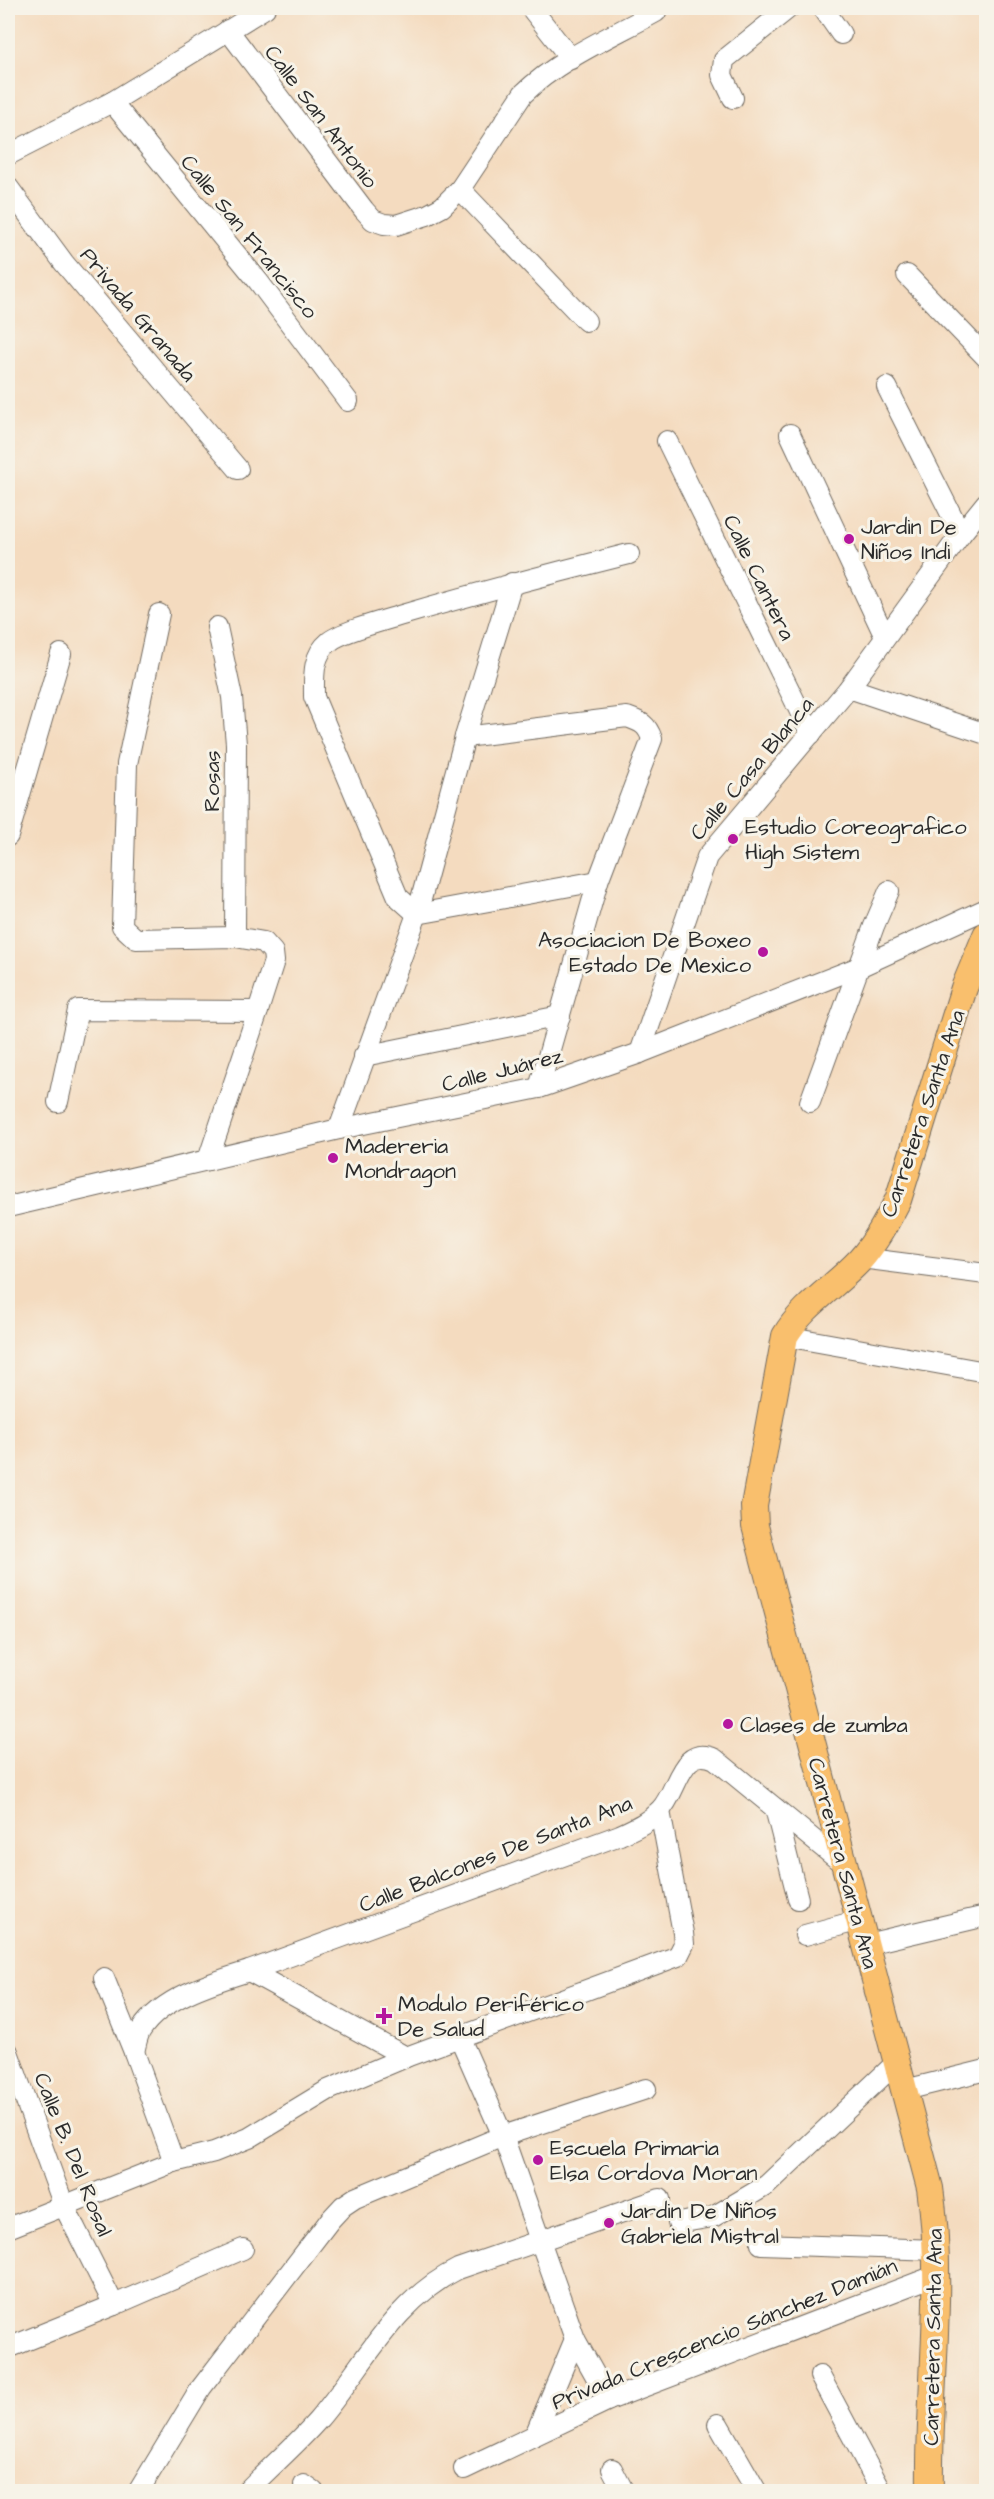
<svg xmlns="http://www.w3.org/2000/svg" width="994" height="2499" viewBox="0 0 994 2499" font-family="'Architects Daughter',sans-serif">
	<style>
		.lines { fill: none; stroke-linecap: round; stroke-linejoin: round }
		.minor-casing { stroke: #71695f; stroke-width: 22 }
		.major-casing { stroke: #71695f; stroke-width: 28 }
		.minor { stroke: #fff; stroke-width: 20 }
		.major { stroke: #f9bf6d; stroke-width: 26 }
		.poi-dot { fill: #b5179e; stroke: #f7f3e8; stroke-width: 2 }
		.labels { text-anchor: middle; stroke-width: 6; stroke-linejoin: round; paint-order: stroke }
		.street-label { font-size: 22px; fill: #2b2b2b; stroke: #f7f3e8 }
		.poi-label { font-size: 22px; fill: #2b2b2b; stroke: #f7f3e8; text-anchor: start }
	</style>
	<rect width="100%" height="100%" fill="#f7f3e8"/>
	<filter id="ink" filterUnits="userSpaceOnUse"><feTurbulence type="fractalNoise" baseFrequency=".0167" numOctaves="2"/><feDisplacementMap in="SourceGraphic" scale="12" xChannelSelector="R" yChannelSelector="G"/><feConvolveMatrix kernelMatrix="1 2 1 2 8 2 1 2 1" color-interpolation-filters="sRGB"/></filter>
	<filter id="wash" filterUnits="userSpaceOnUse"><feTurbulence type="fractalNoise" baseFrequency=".008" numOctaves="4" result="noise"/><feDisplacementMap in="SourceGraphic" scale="24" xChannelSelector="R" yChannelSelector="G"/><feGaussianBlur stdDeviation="1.35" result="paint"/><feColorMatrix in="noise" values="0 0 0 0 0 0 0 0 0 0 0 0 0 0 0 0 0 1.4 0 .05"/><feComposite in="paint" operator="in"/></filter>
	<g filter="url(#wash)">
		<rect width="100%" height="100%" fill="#f4dbbf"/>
	</g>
	<g filter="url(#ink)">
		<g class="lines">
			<defs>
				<g id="minor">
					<path d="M531,8L571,59"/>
					<path d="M823,8L841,34"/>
					<path d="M228,30L364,210L373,220L384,224L396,225L427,215L442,207L460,189L523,94C560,58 611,37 656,12"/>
					<path d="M733,98L722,75L724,60L789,8"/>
					<path d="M112,102L258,281L348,401"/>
					<path d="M8,155L112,102L265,8"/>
					<path d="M8,187L64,263L238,469"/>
					<path d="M460,189L586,321"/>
					<path d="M907,275L986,357"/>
					<path d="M887,387L961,534"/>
					<path d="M790,434L885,637"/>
					<path d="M667,441L811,734"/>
					<path d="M159,614L127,764L122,926L136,939L235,937L264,942L273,952L274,961L258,1011L208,1160"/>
					<path d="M217,627L232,697L236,744L235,937"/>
					<path d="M849,688L986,734"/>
					<path d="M465,737L627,717C641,722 647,724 652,739L598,881L539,1088"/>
					<path d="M8,836L61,654"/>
					<path d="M598,881L417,914L398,897L314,697C314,676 312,656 329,642C340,632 386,620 402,615C477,593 553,573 629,554"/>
					<path d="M640,1053L707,857L849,688L961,534L986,503"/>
					<path d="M364,1056L560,1016"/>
					<path d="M58,1102L78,1010L258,1011"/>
					<path d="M810,1102L874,926L889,891"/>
					<path d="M339,1129L417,914L465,737L512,583"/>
					<path d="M8,1207L339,1129L539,1088L640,1053L859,967L986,909"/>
					<path d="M861,1258L986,1274"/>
					<path d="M785,1336L986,1372"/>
					<path d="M775,1808L798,1899"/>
					<path d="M805,1935L860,1920"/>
					<path d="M867,1944L986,1916"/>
					<path d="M249,1971L406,2057"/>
					<path d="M104,1978L134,2052L174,2162"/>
					<path d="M459,2036L503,2136L575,2339L609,2400"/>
					<path d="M8,2052L64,2206L114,2305"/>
					<path d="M134,2052C136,2045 137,2036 141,2030C162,1997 214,1982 249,1971L620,1835C635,1828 649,1822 660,1810C678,1793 680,1743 715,1759L842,1863"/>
					<path d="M905,2090L986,2070"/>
					<path d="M678,2223L713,2217L767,2185L898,2061"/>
					<path d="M8,2228L174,2162L214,2152L249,2138L328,2090L406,2057L678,1956L684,1944L683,1933L660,1811"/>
					<path d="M761,2244L937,2250"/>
					<path d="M8,2348L114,2305L243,2249"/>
					<path d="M820,2376L882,2492"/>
					<path d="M718,2424L757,2492"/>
					<path d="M535,2435L575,2339"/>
					<path d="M464,2469L609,2400L937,2275"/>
					<path d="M612,2469L624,2492"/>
					<path d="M304,2485L314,2492"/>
					<path d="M138,2492L201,2388L330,2220L343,2206L355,2198L503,2136L646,2089"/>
					<path d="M246,2492C269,2468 296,2445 318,2420C364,2366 393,2301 458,2269L660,2199"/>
				</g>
				<path id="major" d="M930,2492C928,2390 945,2288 930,2188L755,1526L754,1506L785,1336C803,1305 836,1286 860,1260C876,1242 887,1221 898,1200L964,988L986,935"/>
			</defs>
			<use href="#minor" class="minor-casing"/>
			<use href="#major" class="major-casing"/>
			<use href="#minor" class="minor"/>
			<use href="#major" class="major"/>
		</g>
	</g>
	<g class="poi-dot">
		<circle cx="849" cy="539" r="6"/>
		<circle cx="733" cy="839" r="6"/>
		<circle cx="763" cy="952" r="6"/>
		<circle cx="333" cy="1158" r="6"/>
		<circle cx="728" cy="1724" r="6"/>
		<path d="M381 2007h6v6h6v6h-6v6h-6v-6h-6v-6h6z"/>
		<circle cx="538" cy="2160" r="6"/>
		<circle cx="609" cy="2223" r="6"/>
	</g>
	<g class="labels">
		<g class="street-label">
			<text transform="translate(322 116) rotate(53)" y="8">Calle San Antonio</text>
			<text transform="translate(250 236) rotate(51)" y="8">Calle San Francisco</text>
			<text transform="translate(139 314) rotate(50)" y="8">Privada Granada</text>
			<text transform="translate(760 577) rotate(64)" y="8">Calle Cantera</text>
			<text transform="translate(751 768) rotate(-50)" y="8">Calle Casa Blanca</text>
			<text transform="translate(211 781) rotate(-90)" y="8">Rosas</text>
			<text transform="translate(502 1069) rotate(-14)" y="8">Calle Juárez</text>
			<text transform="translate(922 1113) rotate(-71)" y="8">Carretera Santa Ana</text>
			<text transform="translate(495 1853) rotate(-21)" y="8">Calle Balcones De Santa Ana</text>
			<text transform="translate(844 1863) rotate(75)" y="8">Carretera Santa Ana</text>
			<text transform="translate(74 2154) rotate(68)" y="8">Calle B. Del Rosal</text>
			<text transform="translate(724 2333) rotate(-22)" y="8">Privada Crescencio Sánchez Damián</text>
			<text transform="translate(932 2337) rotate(-89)" y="8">Carretera Santa Ana</text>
		</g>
		<g class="poi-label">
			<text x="861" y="534">Jardin De<tspan x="861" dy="25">Niños Indi</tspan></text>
			<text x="745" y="834">Estudio Coreografico<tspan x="745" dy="25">High Sistem</tspan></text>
			<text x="751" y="947" text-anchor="end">Asociacion De Boxeo<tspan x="751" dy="25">Estado De Mexico</tspan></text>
			<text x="345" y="1153">Madereria<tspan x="345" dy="25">Mondragon</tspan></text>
			<text x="740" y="1732">Clases de zumba</text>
			<text x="398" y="2011">Modulo Periférico<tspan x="398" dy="25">De Salud</tspan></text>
			<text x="550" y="2155">Escuela Primaria<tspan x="550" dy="25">Elsa Cordova Moran</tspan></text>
			<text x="621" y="2218">Jardin De Niños<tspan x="621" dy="25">Gabriela Mistral</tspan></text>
		</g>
	</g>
	<rect width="994" height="2499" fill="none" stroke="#f7f3e8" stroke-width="30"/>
</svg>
